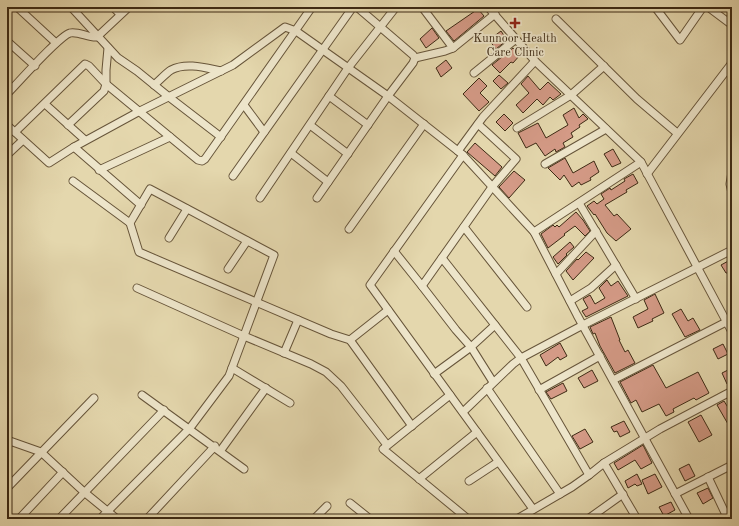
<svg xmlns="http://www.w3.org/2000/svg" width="739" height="526" viewBox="0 0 739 526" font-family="'Old Standard TT',serif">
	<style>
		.building { fill: #d49a86; stroke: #3d2a14 }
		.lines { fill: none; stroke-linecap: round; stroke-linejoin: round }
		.street-casing { stroke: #67553a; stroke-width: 9 }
		.street { stroke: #ede5ca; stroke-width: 7 }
		.poi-dot { fill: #8f2418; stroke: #ede5ca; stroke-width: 1.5 }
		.labels { text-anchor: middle; stroke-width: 3.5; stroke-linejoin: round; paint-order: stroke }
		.poi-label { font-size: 12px; fill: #3d2a14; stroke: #ede5ca }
	</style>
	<rect width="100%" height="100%" fill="#e4d7ad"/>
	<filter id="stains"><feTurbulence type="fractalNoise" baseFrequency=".005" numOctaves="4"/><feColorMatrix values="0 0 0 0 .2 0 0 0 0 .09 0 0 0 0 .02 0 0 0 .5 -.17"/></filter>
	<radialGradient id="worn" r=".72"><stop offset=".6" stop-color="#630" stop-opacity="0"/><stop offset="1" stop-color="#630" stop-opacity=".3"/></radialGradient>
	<g class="building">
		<path d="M478,9L484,16L454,41L446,31Z"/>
		<path d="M432,28L439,38L426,48L420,39Z"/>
		<path d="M501,31L507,40L496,49L489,40Z"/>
		<path d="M513,48L520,55L513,63L511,62L500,73L492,65Z"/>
		<path d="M446,60L452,68L441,77L436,68Z"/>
		<path d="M499,75L508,83L501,89L493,81Z"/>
		<path d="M528,76L540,90L548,82L561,94L553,100L550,97L543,105L537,99L523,113L516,105L529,93L521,84Z"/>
		<path d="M479,78L487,86L480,93L489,102L479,111L463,94Z"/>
		<path d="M574,108L579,118L583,114L588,119L579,125L580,127L571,133L573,137L563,143L565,147L556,152L555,149L545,156L536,143L526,148L518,133L538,123L546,138L568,125L563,115Z"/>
		<path d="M504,114L513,123L505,131L496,122Z"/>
		<path d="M475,143L502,167L495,176L467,152Z"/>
		<path d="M613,149L621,163L612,167L604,154Z"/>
		<path d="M565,158L573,173L594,161L599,172L590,178L591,180L581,185L579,182L572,187L564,175L560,180L548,168Z"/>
		<path d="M514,171L525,180L509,198L499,187Z"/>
		<path d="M633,174L638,183L626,190L627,192L605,205L614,216L617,214L631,229L616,241L607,233L595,214L594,215L587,206L594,201L597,204L604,199L601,194L610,188L611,190L625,181L624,179Z"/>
		<path d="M576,212L583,220L590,231L585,236L575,226L564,234L565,235L548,248L541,234L553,225L555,227L557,225L559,227Z"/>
		<path d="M570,242L574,247L566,254L567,255L558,264L553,257Z"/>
		<path d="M586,252L594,258L573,280L566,271L577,259L578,260Z"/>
		<path d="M732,259V282L728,273H726L721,265Z"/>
		<path d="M607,280L611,286L618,281L628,296L586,317L582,311L588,308L583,299L590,295L595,304L605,298L599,288Z"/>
		<path d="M655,294L664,313L652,319L653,321L638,328L633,317L648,309L644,300Z"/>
		<path d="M681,309L688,321L693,318L700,330L685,337L672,314Z"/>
		<path d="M611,317L620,340H619L625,352L628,350L635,363L615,373L600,346L595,333L593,334L590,327Z"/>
		<path d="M560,343L567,356L560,360L558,357L546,366L540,355Z"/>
		<path d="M723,344L728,354L718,359L713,349Z"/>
		<path d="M653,365L666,388L698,372L709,393L696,400L694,398L673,409L674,412L666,416L659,404L642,412L636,400L631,403L620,382Z"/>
		<path d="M732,368V382L727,384L722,373Z"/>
		<path d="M592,370L598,381L584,388L578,378Z"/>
		<path d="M563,383L567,391L551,399L546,392Z"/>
		<path d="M724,401L732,414V431L717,405Z"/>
		<path d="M701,415L712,435L699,442L688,422Z"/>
		<path d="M624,421L630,432L620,437L617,431L614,432L611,427Z"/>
		<path d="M585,429L593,442L580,449L572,436Z"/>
		<path d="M643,445L652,463L641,469L635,460L618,470L614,463Z"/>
		<path d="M689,464L695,476L685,481L679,469Z"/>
		<path d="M637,474L642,484L637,486L635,484L628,488L625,481Z"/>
		<path d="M655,474L662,487L648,494L642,480Z"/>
		<path d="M708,488L713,498L703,504L697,493Z"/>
		<path d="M671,502L675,510L664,516L659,507Z"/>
	</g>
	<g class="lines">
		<defs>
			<g id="street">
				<path d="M17,7L56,43"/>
				<path d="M71,7L118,58L137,71L169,97L221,137"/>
				<path d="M113,7L120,14"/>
				<path d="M422,7L453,48L495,14"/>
				<path d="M488,7L535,61L641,162L732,332"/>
				<path d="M655,7L680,40L703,7"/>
				<path d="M708,7L732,25"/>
				<path d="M556,19L637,99L677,133"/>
				<path d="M7,41L35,66"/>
				<path d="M415,58L445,51L453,48"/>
				<path d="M474,73L516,39"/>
				<path d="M154,85C160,80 165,74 171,70C186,62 206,68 221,71"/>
				<path d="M7,94C18,83 58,37 70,33C78,31 89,38 97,37L129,7"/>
				<path d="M329,96L368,125"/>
				<path d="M45,104L85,140"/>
				<path d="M244,105L264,132"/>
				<path d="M7,125L49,163L74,147"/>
				<path d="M68,125L104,91L106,84V70L108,48"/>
				<path d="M310,125L348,154"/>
				<path d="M517,128L571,95L604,66"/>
				<path d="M15,132L85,64L89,66L106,84L198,160L202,161L205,159L312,7"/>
				<path d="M458,151L483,117L535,61"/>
				<path d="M291,153L328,182"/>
				<path d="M7,155L23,140"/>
				<path d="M545,164L606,129"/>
				<path d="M99,170L170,137"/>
				<path d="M732,172L730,184L732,193"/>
				<path d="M647,174L732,63"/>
				<path d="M233,176L353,7"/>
				<path d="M73,181L130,223L139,252L331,334L350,340L412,426"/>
				<path d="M260,198L348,68L396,7"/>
				<path d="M317,198L388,96L413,63L415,58L413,55L357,7"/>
				<path d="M579,203L636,299"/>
				<path d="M141,205L74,147L140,111L233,65L285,27L296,31L388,96L463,155"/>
				<path d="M464,227L527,307"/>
				<path d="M349,229L424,124"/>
				<path d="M534,232L641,162"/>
				<path d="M169,238L187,209"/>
				<path d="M394,251L422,286L492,187L516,159L478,124"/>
				<path d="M442,258L521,358L589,475"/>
				<path d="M228,269L247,241"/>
				<path d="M556,274L596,231"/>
				<path d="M422,286L456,330L471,347L493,382"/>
				<path d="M137,288L244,336L311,364L326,372L341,386L387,445"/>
				<path d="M570,301L591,288L616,265"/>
				<path d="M350,340L388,310"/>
				<path d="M284,353L298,320"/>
				<path d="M232,368L290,403"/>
				<path d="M434,374L471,347L495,325"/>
				<path d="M613,380L732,319"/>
				<path d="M487,388L560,494"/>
				<path d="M539,390L600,356"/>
				<path d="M142,395L244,469"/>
				<path d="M450,395L383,449L468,519"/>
				<path d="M463,412L513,364L521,358L583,325L732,250"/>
				<path d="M7,440L41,452L84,492L117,519"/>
				<path d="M221,450L266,388"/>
				<path d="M604,463L637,519"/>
				<path d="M708,477L727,517"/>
				<path d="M419,479L477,432"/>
				<path d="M469,481L498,462"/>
				<path d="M7,488L94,398"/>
				<path d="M675,494L732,465"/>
				<path d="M350,503L370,519"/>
				<path d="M533,509L370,285L463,155L534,232L577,315L689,519"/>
				<path d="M19,519L63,472"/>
				<path d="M59,519L164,410"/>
				<path d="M100,519L190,428L229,376L274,255L150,189L130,223"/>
				<path d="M147,519L215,446"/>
				<path d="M314,519L327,506"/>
				<path d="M517,519L572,487L589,475L604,463L660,429L732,391"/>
				<path d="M588,519L623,494"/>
				<path d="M722,519L732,514"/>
			</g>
		</defs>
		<use href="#street" class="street-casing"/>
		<use href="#street" class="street"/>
	</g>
	<path class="poi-dot" d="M513 17h4v4h4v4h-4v4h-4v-4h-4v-4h4z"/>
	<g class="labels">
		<g class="poi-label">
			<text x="515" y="42">Kunnoor Health<tspan x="515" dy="14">Care Clinic</tspan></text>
		</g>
	</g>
	<rect width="739" height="526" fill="none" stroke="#e4d7ad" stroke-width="24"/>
	<rect x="8" y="8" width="723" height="510" fill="none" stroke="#3d2a14" stroke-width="2"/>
	<rect x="12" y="12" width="715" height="502" fill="none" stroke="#3d2a14"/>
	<rect width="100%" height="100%" filter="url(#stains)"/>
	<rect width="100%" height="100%" fill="url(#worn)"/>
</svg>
